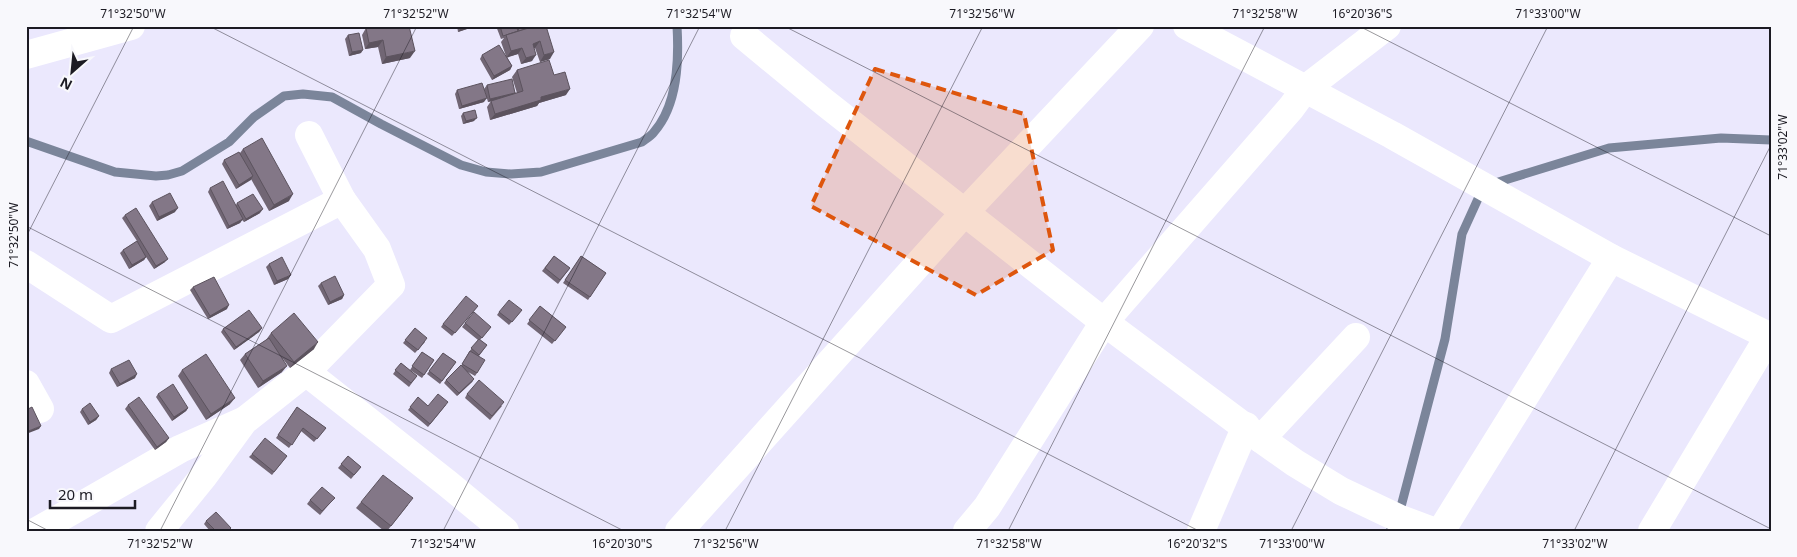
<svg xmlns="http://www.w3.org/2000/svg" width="1797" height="557" viewBox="0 0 1797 557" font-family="'Noto Sans',sans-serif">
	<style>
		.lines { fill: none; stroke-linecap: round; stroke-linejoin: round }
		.stream { stroke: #7b859a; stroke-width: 9 }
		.minor { stroke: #fff; stroke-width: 28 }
		.wall { fill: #716674 }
		.shaded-wall { fill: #5c535e }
		.building { fill: #837787; stroke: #5c535e }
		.marked { fill: #de560d; fill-opacity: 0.2; stroke: #de560d; stroke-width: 4; stroke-dasharray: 10 6; stroke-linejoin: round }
		.ticks { fill: none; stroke: #1c1b23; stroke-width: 1; stroke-opacity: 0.45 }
		.neatline { fill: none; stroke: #1c1b23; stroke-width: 2 }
		.ticks-label { font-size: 12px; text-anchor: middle; fill: #1c1b23 }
	</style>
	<rect width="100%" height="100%" fill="#ebe8fd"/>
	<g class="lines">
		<g class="stream">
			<path d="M26,141L115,172L156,176L168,175L182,171L229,142L254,117L284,96L303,94L332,97L381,124L461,165L486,172L511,174L541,172L642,142C646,139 651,136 654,132C678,105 679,60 677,26"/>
			<path d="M1492,184L1609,148L1721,138L1771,140"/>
			<path d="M1390,531L1398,518L1445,339L1462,234L1482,190"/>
		</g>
		<g class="minor">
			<path d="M1187,26L1392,135L1611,258L1771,337"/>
			<path d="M744,36L824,102L1104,322L1261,439L1295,463L1341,491L1398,518L1433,531"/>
			<path d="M26,55L131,26"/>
			<path d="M26,264L111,319L342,200"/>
			<path d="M306,372L448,484L505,531"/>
			<path d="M26,384L40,409"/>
			<path d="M1261,439L1356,337"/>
			<path d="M37,531L180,449L243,421"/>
			<path d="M159,531L203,477L244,421L306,372L391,285L377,249L342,200L309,135"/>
			<path d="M679,531L965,212L1140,26"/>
			<path d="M967,531L987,507L1104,322L1291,108L1305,89L1387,26"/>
			<path d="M1201,531L1246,426"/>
			<path d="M1441,531L1611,258"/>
			<path d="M1652,531L1769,336"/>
		</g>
	</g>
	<g class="wall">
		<path d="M457,26H476L458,32Z"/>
		<path d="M496,26H529V28L535,26L550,59L540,62L535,48H534L532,61L521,64L518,54L507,57L512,66L510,70L492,80L480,59L482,55L506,56L501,42L504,38L501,39Z"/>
		<path d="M366,28L410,58L382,64L378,47L365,49L362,35Z"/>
		<path d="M348,35L361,53L349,56L345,39Z"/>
		<path d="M517,70L554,75L566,95L539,103L537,106L490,120L487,107L491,101L488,102L484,89L487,85L517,93L512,77Z"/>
		<path d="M457,90L484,102L459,109L455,94Z"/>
		<path d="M463,113L474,121L463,124L461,116Z"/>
		<path d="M243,149L289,201L269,211L251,179L236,189L222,164L224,160L240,153Z"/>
		<path d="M210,188L236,205L237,203L260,213L244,222L242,220L240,223L227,229L208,192Z"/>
		<path d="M152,202L175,212L157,221L149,206Z"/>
		<path d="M125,215L165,262L154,269L146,257L144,260L129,269L120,253L123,250L137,241L122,218Z"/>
		<path d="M554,256L570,268L558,284L542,271Z"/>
		<path d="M581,256L606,273L588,300L563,283Z"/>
		<path d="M269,264L288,279L274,285L266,267Z"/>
		<path d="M321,283L344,295L342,299L328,305L318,286Z"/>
		<path d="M193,287L227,309L208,319L190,290Z"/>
		<path d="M478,306L452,336L441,327L443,324Z"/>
		<path d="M540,306L566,327L552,344L527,324Z"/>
		<path d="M522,310L509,325L497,315L499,312Z"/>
		<path d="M465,323L491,327L480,340L487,345L479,356L477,373L475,376L468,372L474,379L472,382L457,396L444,383L446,380L461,366L469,352L478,340L462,327Z"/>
		<path d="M262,328L259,332L234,350L221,332L223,329Z"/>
		<path d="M415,328L425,342L415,353L403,343Z"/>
		<path d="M271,333L314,349L290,368L283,359L282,372L258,388L240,360L245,354L266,340Z"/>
		<path d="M422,352L434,360L422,378L410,370Z"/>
		<path d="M443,353L456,362L440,384L427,374Z"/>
		<path d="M401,363L417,376L409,387L393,374Z"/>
		<path d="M111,369L135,378L117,387L109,373Z"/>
		<path d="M182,370L230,404L206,420L178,376Z"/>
		<path d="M158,394L188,408L186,411L172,421L156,397Z"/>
		<path d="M467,394L502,406L490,420L465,398Z"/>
		<path d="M418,397L428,406L446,405L428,427L408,410Z"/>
		<path d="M128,405L169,438L166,442L155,450L125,409Z"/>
		<path d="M297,407L326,428L314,442L301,431L289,448L276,438Z"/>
		<path d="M82,409L99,416L96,420L88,425L80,412Z"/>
		<path d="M252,454L287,456L272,475L249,457Z"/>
		<path d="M348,456L361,467L351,479L338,468Z"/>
		<path d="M310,500L332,501L320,515L307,504Z"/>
		<path d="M361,502L408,505L387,531H384L356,508Z"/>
		<path d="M206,521L231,528L229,531H210L204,524Z"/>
	</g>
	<g class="shaded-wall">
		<path d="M467,26H476L458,32L461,28Z"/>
		<path d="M383,40L378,47L365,49L369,43Z"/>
		<path d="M540,41L535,48L529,50L533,44Z"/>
		<path d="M522,48L518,54L506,58L511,51Z"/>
		<path d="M363,50L361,53L349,56L352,52Z"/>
		<path d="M415,51L410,58L382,64L386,57Z"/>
		<path d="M554,52L550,59L540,62L544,55Z"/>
		<path d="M536,55L532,61L521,64L526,58Z"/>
		<path d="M512,66L510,70L492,80L494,76Z"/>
		<path d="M570,89L566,95L539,103L537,106L490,120L495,114L541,97Z"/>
		<path d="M515,93L513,96L488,102L490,99Z"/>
		<path d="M487,98L484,102L459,109L462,106Z"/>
		<path d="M477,118L474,121L463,124L466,121Z"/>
		<path d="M253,176L251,180L236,189L239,185Z"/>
		<path d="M293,194L289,201L269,211L274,205Z"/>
		<path d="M178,208L175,212L157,221L159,217Z"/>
		<path d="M263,209L260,213L244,222L246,219Z"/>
		<path d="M243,219L240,223L227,229L229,226Z"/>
		<path d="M146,257L144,260L129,269L132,265Z"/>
		<path d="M168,259L165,262L154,269L156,266Z"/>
		<path d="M291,275L288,279L274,285L277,281Z"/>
		<path d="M344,295L342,299L328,305L330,302Z"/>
		<path d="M229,305L227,309L208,319L210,316Z"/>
		<path d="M262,328L259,332L234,350L236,347Z"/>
		<path d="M318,342L314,349L290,368L294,362Z"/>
		<path d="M287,366L282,372L258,388L263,381Z"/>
		<path d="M137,374L135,378L117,387L120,384Z"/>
		<path d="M474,379L472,382L457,396L459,393Z"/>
		<path d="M235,398L230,404L206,420L211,414Z"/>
		<path d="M188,408L186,411L172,421L174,417Z"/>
		<path d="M99,416L96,420L88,425L90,422Z"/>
		<path d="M41,426L39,429L26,434V432Z"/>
		<path d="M169,438L166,442L155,450L157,447Z"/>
	</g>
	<g class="building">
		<path d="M375,26H409L415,51L386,57L383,40L369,43L366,28Z"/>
		<path d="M500,26H516L518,31L503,36Z"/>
		<path d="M517,26H529V28L519,31Z"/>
		<path d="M535,26H546L554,52L544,55L540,41L533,44L536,55L526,58L522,48L511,51L506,35Z"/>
		<path d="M359,33L363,50L352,52L348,35Z"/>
		<path d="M499,45L512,66L494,76L482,55Z"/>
		<path d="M549,60L554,75L565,72L570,89L541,97V100L495,114L491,101L523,91L517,70Z"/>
		<path d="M512,79L515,93L490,99L487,85Z"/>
		<path d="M482,83L487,98L462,106L457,90Z"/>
		<path d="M475,110L477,118L466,121L463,113Z"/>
		<path d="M262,138L293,194L274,205L243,149Z"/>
		<path d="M239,152L253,176L239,185L224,160Z"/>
		<path d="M223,181L243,219L229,226L210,188Z"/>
		<path d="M170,193L178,208L159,217L152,202Z"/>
		<path d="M253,194L263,209L246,219L237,203Z"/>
		<path d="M136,208L168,259L156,266L125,215Z"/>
		<path d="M137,241L146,257L132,265L123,250Z"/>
		<path d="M554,256L570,268L560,280L545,268Z"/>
		<path d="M581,256L606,273L590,297L565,280Z"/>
		<path d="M282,257L291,275L277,281L269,264Z"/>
		<path d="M335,276L344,295L330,302L321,283Z"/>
		<path d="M214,277L229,305L210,316L193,287Z"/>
		<path d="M466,296L478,306L455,333L443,324Z"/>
		<path d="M509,300L522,310L512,322L499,312Z"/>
		<path d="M540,306L566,327L555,341L529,320Z"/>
		<path d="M249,310L262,328L236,347L223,329Z"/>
		<path d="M474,312L491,327L482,338L465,323Z"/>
		<path d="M294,313L318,342L294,362L271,333Z"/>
		<path d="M415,328L427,338L418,350L405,340Z"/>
		<path d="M269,338L287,366L263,381L245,354Z"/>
		<path d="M479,339L487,345L479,355L471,348Z"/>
		<path d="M470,351L485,360L477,373L462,364Z"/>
		<path d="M422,352L434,360L424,375L412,366Z"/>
		<path d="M443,353L456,362L442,381L429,371Z"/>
		<path d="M206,354L235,398L211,414L182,370Z"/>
		<path d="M129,360L137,374L120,384L111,369Z"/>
		<path d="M401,363L417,376L411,383L395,370Z"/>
		<path d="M461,365L474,379L459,393L446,380Z"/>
		<path d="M479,380L504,402L492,416L467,394Z"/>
		<path d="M173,384L188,408L174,417L158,394Z"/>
		<path d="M438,394L448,402L430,424L410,407L418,397L428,406Z"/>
		<path d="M139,397L169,438L157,447L128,405Z"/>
		<path d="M90,403L99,416L90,422L82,409Z"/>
		<path d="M32,407L41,426L26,432V410Z"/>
		<path d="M297,407L326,428L317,439L303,428L292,445L278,435Z"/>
		<path d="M265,438L287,456L274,472L252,454Z"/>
		<path d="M348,456L361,467L354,475L341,464Z"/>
		<path d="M383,475L413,498L391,526L361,502Z"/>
		<path d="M322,487L335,498L322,511L310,500Z"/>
		<path d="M216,512L231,528L228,531H216L206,521Z"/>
	</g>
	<path class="marked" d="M875,69L1024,114L1053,250L976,295L811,206Z"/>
	<path class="ticks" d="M209,26L1199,531M784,26L1771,529M1359,26L1771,236M26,226L624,531M26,237L134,26M26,519L49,531M160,531L417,26M443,531L700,26M725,531L983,26M1008,531L1265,26M1291,531L1548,26M1574,531L1771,145"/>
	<rect width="1797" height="557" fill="none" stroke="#f8f8fc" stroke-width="55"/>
	<g transform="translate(72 72) rotate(207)" stroke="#f8f8fc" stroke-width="4" paint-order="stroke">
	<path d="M0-4L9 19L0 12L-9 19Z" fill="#1c1b23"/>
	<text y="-8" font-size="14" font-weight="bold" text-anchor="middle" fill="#1c1b23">N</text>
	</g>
	<path d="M50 500v8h85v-8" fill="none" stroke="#1c1b23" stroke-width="2.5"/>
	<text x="58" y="500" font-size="15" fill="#1c1b23" stroke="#f8f8fc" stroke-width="4" paint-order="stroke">20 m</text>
	<rect x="28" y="28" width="1742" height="502" class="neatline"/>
	<g class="ticks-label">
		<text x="133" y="18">71°32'50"W</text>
		<text x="416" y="18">71°32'52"W</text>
		<text x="699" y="18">71°32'54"W</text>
		<text x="982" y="18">71°32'56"W</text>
		<text x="1265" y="18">71°32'58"W</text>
		<text x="1362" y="18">16°20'36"S</text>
		<text x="1548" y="18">71°33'00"W</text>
		<text transform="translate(1783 147) rotate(-90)" y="4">71°33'02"W</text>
		<text transform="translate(14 235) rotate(-90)" y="4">71°32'50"W</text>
		<text x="160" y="548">71°32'52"W</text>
		<text x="443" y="548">71°32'54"W</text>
		<text x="622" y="548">16°20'30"S</text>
		<text x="726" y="548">71°32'56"W</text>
		<text x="1009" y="548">71°32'58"W</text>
		<text x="1197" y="548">16°20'32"S</text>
		<text x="1292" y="548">71°33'00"W</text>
		<text x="1575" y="548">71°33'02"W</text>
	</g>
</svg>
